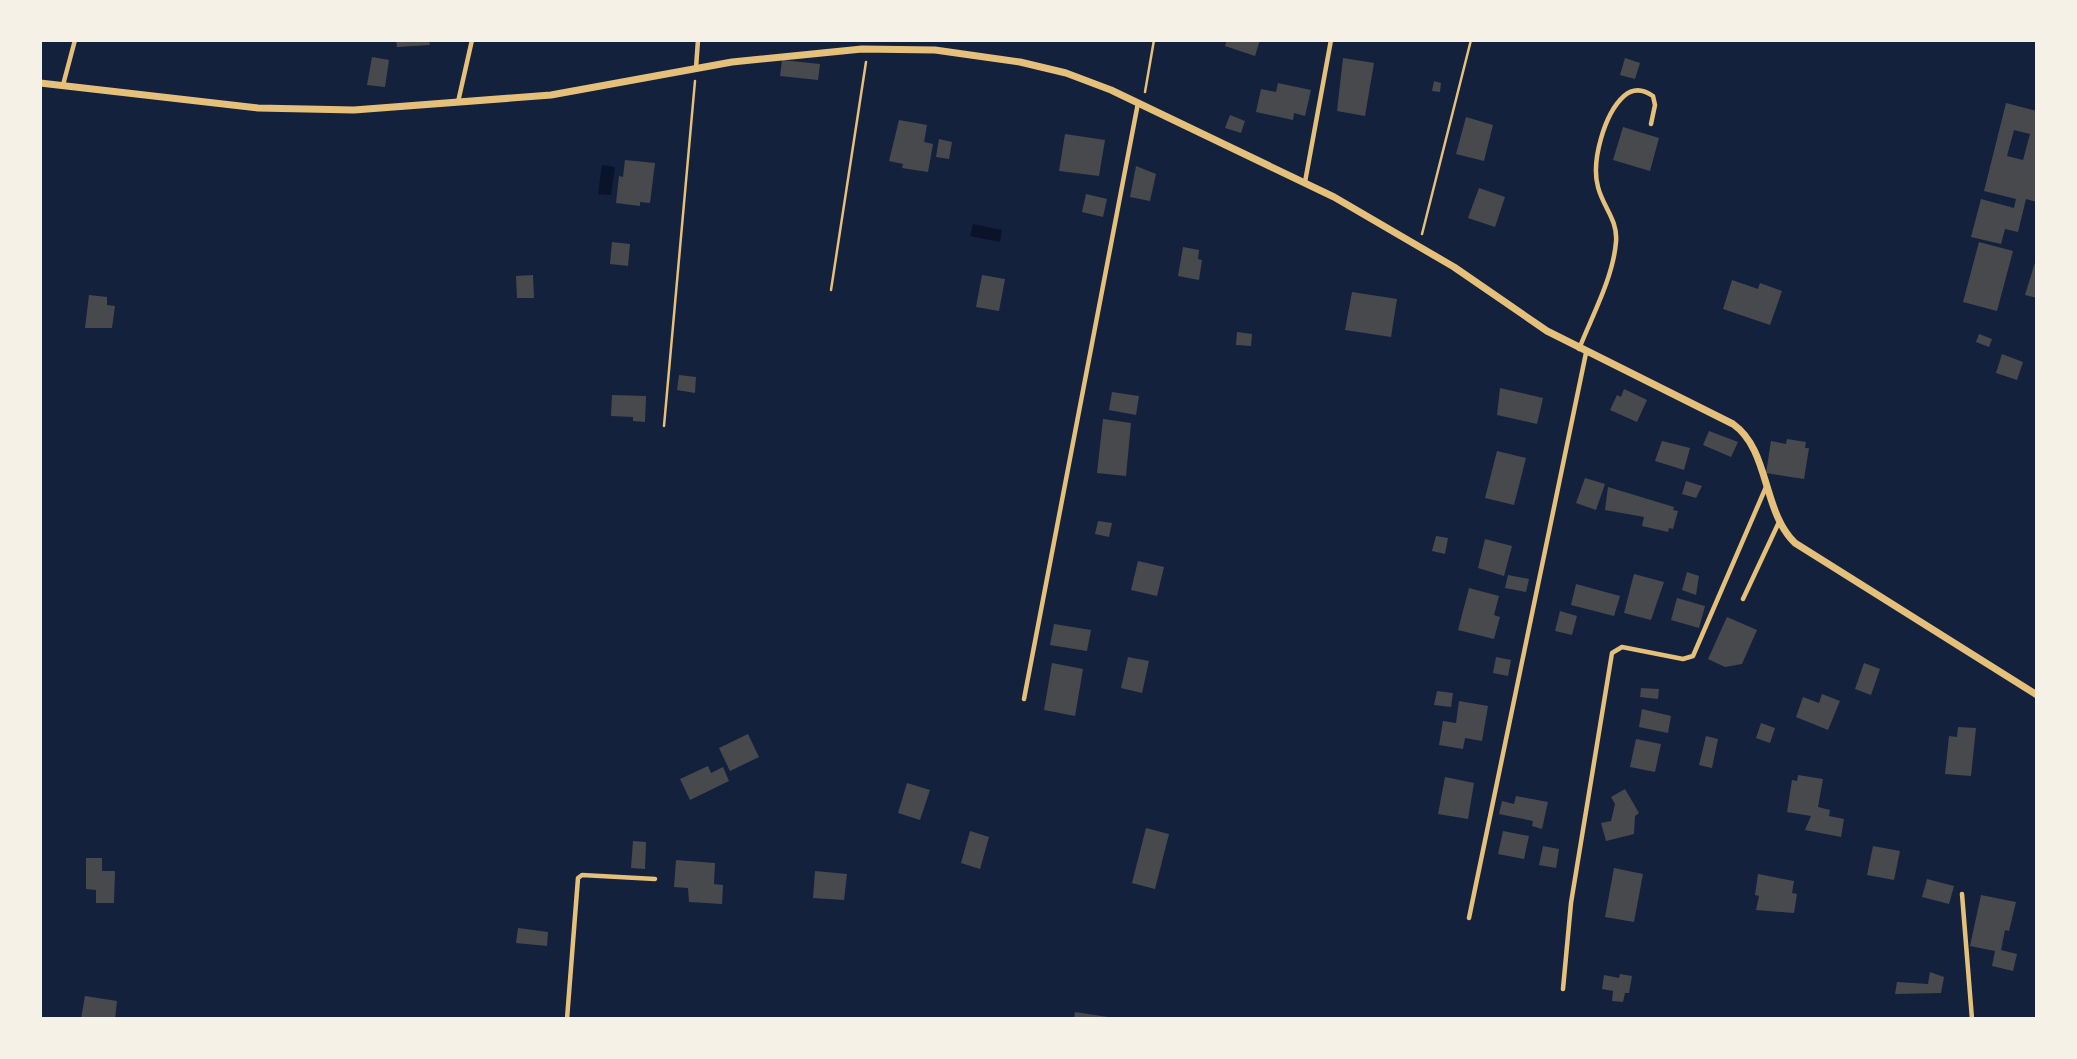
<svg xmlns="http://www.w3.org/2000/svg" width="2077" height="1059" viewBox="0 0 2077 1059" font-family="'Asap Condensed',sans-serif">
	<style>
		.water { fill: #0b132b }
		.building { fill: #48494c; fill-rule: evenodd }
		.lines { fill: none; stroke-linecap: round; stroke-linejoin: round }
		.path { stroke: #e5c07b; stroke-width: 2.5 }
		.service { stroke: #e5c07b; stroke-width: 4.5 }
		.minor { stroke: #e5c07b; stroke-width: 7 }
	</style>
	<rect width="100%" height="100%" fill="#14213d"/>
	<g class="water">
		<path d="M602,165L615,167L611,195L598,194Z"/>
		<path d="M973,224L1002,230L1000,242L970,236Z"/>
	</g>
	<g class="building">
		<path d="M396,40H429L430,45L397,47Z"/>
		<path d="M1227,40H1260L1255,56L1225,46Z"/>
		<path d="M372,57L389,60L385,87L367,85Z"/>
		<path d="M1343,58L1374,63L1365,116L1337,111Z"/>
		<path d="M1625,58L1640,63L1635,79L1620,75Z"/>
		<path d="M782,60L820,64L818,80L780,76Z"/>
		<path d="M1434,81L1441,83L1440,92L1432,91Z"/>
		<path d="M1278,83L1311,90L1305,116L1294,113L1293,120L1256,112L1261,89L1276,92Z"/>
		<path d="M2006,103L2037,111V202L2026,199L2018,232L2005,229L2001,244L1971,237L1981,199L2014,208L2016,199L1984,191ZM2014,130L2030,134L2023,160L2007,156Z"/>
		<path d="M1230,115L1245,121L1241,133L1225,128Z"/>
		<path d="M1466,117L1493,125L1484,161L1456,154Z"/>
		<path d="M899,120L927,125L924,142L933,144L928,172L902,168L903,164L889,161Z"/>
		<path d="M1623,127L1659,138L1650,171L1613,160Z"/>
		<path d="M1065,134L1105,140L1099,176L1059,171Z"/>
		<path d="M939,139L952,142L949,159L936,157Z"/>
		<path d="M625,160L655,163L650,203L640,202V206L616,203L619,176L623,177Z"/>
		<path d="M1136,166L1156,174L1150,201L1130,197Z"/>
		<path d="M1479,188L1505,197L1495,227L1468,218Z"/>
		<path d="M1086,194L1107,199L1103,217L1082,212Z"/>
		<path d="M612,242L630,244L628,266L610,264Z"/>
		<path d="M1979,242L2013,251L1997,311L1963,302Z"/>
		<path d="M1183,247L1199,250L1198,259L1202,260L1199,280L1178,276Z"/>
		<path d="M2037,256V298L2025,295Z"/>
		<path d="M533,275L534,298H517L516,276Z"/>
		<path d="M982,275L1005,279L999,311L976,307Z"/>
		<path d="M1732,280L1758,289L1760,283L1782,291L1770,325L1723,309Z"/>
		<path d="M1352,292L1397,299L1391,337L1345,330Z"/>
		<path d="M89,295L107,297V305L115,306L112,328H85Z"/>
		<path d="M1237,332L1252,334L1251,346L1236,345Z"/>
		<path d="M1979,334L1992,339L1989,347L1976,342Z"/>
		<path d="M2002,354L2023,362L2017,380L1996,373Z"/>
		<path d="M679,375L696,377L695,393L677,390Z"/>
		<path d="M1500,388L1543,398L1537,424L1497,415Z"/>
		<path d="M1624,389L1647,400L1637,422L1610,410L1617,395L1621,397Z"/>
		<path d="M1112,392L1139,396L1136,415L1109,410Z"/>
		<path d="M612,395L646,396L645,422L633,421V417L611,416Z"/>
		<path d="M1103,419L1131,423L1126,476L1097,473Z"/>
		<path d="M1709,431L1738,442L1731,457L1703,445Z"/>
		<path d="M1787,439L1806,442L1805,448H1809L1804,479L1766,473L1771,441L1786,444Z"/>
		<path d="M1662,441L1690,448L1684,470L1655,461Z"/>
		<path d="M1497,451L1526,458L1514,505L1485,498Z"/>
		<path d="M1585,478L1605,484L1596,510L1576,503Z"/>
		<path d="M1686,481L1702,486L1696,498L1682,494Z"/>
		<path d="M1608,487L1674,507L1673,510L1678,511L1673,529L1669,528L1668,532L1642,526L1644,517L1605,510Z"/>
		<path d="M1098,521L1112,523L1109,537L1095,534Z"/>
		<path d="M1436,536L1448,538L1445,554L1432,551Z"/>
		<path d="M1485,539L1512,546L1504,576L1478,568Z"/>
		<path d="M1138,561L1164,567L1157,596L1131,590Z"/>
		<path d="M1687,572L1699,576L1696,595L1682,590Z"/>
		<path d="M1634,574L1664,582L1651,620L1624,613Z"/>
		<path d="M1508,575L1529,579L1526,592L1505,588Z"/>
		<path d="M1576,584L1620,596L1614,616L1571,605Z"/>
		<path d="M1469,588L1499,596L1494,615L1500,617L1494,639L1458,630Z"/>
		<path d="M1677,598L1705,606L1699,628L1671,620Z"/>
		<path d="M1560,611L1577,616L1572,635L1555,631Z"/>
		<path d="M1727,617L1757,630L1742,664L1725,667L1708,659Z"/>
		<path d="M1054,624L1091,630L1087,651L1050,645Z"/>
		<path d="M1128,657L1149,661L1142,693L1121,688Z"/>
		<path d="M1496,657L1511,660L1508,676L1493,673Z"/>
		<path d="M1052,663L1083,669L1075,716L1044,710Z"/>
		<path d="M1864,663L1880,669L1871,695L1855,689Z"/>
		<path d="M1641,688L1659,689L1658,699L1640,697Z"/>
		<path d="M1437,691L1453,693L1451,707L1434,705Z"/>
		<path d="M1822,694L1840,701L1828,730L1796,717L1803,697L1819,703Z"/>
		<path d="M1459,701L1488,706L1482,741L1465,738L1463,749L1439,745L1443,721L1456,723Z"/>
		<path d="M1642,709L1671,716L1668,733L1639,727Z"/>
		<path d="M1761,723L1775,728L1770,743L1756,738Z"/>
		<path d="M1958,727L1976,728L1971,776L1945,774L1949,736L1957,737Z"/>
		<path d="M748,734L759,757L730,771L719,748Z"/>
		<path d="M1706,736L1718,739L1712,768L1699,765Z"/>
		<path d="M1636,739L1661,744L1655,772L1630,767Z"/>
		<path d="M708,766L711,773L723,767L729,781L690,800L680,779Z"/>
		<path d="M1798,775L1823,779L1818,807L1830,810L1829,816L1844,819L1841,837L1805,830L1811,816L1787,812L1792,780L1797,781Z"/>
		<path d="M1445,777L1474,783L1468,819L1438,814Z"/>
		<path d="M907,783L930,790L920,820L898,813Z"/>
		<path d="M1625,789L1639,813L1635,816L1634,834L1606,841L1601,823L1611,821L1615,804L1611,797Z"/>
		<path d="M1516,796L1548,802L1542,829L1532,826L1533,821L1499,814L1502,801L1514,804Z"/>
		<path d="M1146,828L1169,834L1155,889L1132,883Z"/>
		<path d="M970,831L989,837L980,869L961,863Z"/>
		<path d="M1503,831L1529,836L1524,859L1498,854Z"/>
		<path d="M633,841L646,842L645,869L631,868Z"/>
		<path d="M1543,846L1559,849L1556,868L1539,865Z"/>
		<path d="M1873,846L1900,851L1894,880L1867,875Z"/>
		<path d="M86,858H102V871H115L114,903H96V890L86,889Z"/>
		<path d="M676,860L715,863L714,884L723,885L722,904L689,902L688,888L674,887Z"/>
		<path d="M1614,868L1643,874L1634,922L1605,917Z"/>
		<path d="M815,871L847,874L844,900L813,898Z"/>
		<path d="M1758,874L1794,881L1792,893L1797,894L1794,913L1756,910L1759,896L1755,895Z"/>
		<path d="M1927,879L1954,886L1949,904L1922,897Z"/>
		<path d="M1981,895L2016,902L2009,931L2005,930L2001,950L2017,954L2013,971L1992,966L1995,951L1970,946Z"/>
		<path d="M518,928L548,932L547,946L516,943Z"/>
		<path d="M1930,972L1944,977L1941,993L1895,994L1897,982L1928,984Z"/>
		<path d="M1620,974L1632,976L1629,993H1625L1623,1002L1612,1001L1613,991L1602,989L1604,975L1619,978Z"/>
		<path d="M85,996L117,1001L115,1019H81Z"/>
		<path d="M1075,1012L1108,1017V1019H1074Z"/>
	</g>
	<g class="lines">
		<g class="path">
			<path d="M1145,92L1154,40"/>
			<path d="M1422,234L1471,40"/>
			<path d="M831,290L866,62"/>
			<path d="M664,426L695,81"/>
		</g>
		<g class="service">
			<path d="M696,68L698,40"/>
			<path d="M63,85L75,40"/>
			<path d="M458,102L472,40"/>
			<path d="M1305,182L1331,40"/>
			<path d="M1579,349C1592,316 1613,278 1616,242C1618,220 1603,207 1598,187C1591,162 1604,114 1624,96C1633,88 1643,89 1653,96L1655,105L1651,124"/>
			<path d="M1743,599L1779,522"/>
			<path d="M1024,699L1138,103"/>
			<path d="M1962,894L1972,1019"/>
			<path d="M1469,918L1586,353"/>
			<path d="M1563,989L1571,903L1612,653L1622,647L1683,659L1693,656L1766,487"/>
			<path d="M567,1019L578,878L582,875L655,879"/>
		</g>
		<path class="minor" d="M40,83L258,108L354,110L551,95L732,62L862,49L935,50L1020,62L1066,73L1111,90L1334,197L1454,267L1547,331L1733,424C1770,450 1762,511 1795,543L2037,695"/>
	</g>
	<rect width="2077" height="1059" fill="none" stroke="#f6f1e7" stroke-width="84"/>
</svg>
